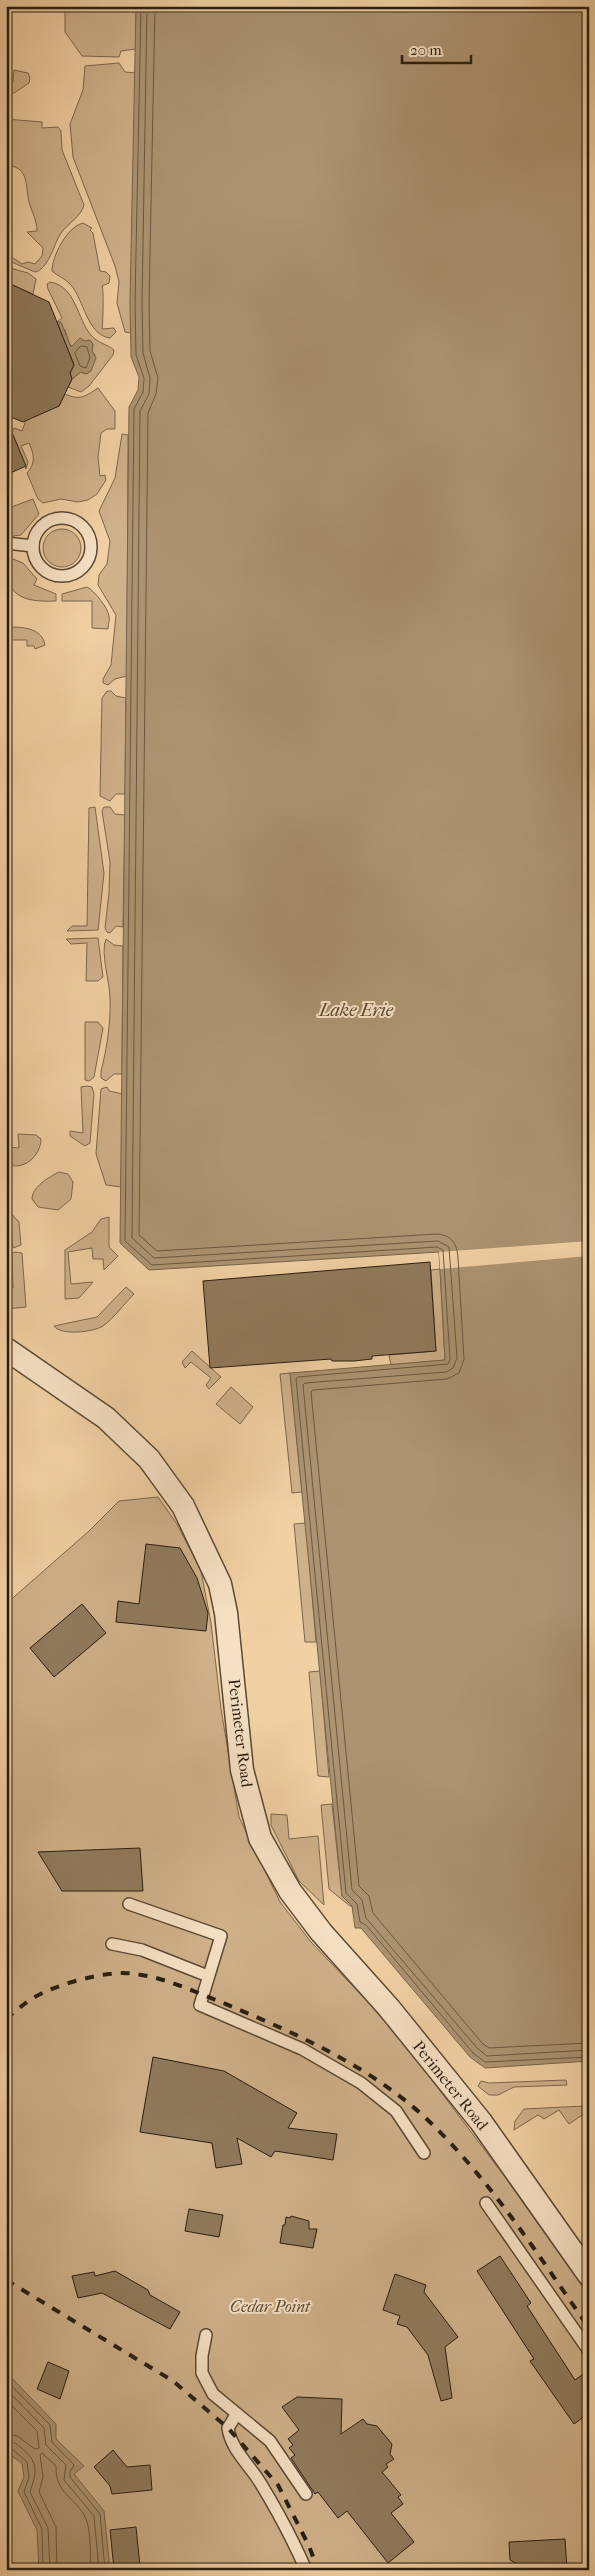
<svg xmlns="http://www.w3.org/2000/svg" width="595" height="2576" viewBox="0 0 595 2576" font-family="'IM FELL French Canon',serif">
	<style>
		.green { fill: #cfb18a; stroke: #7b664d }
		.water { fill: #ac9371; stroke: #77634a }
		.pier { fill: #f1d0a3 }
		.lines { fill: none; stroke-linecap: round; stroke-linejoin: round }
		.shore { stroke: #6a5840; stroke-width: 1 }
		.building { fill: #907a5c; stroke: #271c10 }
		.lane-casing { stroke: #5a4935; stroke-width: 14 }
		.street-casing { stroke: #5a4935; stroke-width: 25 }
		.lane { stroke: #f6e0c3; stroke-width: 11 }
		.street { stroke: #f6e0c3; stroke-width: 22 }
		.rail { stroke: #271c10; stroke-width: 4; stroke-dasharray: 9 9; stroke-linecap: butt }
		.labels { text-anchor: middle; stroke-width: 4; stroke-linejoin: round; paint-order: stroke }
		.street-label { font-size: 16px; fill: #271c10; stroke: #f6e0c3 }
		.park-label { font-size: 16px; font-style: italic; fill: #594935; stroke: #f6e0c3 }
		.water-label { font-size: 18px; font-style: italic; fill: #564632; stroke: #f6e0c3 }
	</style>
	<rect width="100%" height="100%" fill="#f1d0a3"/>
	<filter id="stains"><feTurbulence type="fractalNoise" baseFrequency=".004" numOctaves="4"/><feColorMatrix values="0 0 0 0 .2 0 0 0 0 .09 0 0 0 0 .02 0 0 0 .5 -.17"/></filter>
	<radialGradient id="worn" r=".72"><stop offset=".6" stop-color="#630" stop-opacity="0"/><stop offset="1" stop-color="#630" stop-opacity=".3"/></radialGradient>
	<g class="green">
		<path d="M65,6H136V49L121,51L119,57L82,56L65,32Z"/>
		<path d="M119,63L125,72L136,73L131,333L125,332L117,303L119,282L115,266L73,157L70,124L83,90L85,66Z"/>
		<path d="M14,70L28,73L30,78L29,83L14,93L6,92V81L13,82Z"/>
		<path d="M6,119L42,122V128L58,127L61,131L62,150L84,205C81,217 68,223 61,233C54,243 49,269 35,272L9,261L6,253L22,264L28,262L35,264L42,256L43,248L27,232L37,231C37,218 30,210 28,197C26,183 27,165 6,166Z"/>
		<path d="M83,223L92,228L90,230L93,233L100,271L106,272L110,276L109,283L102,286C104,290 103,322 102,329L114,328L116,332L110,338C87,335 84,300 71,285C66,279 58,276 52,271C52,256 67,227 83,223Z"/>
		<path d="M7,267L28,273L36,279L33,294L13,285L6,288Z"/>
		<path d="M50,282C76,286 77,319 91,335C97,343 107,344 114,350L113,355L89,386L81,392L68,387L72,379L81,372L85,374L93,366L95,355L92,351L93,344L88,341L77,342L74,347L70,345L65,330L57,322L62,318L48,289L47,284Z"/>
		<path d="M98,388L115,411V429H107L101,433L98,457L100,476L105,475L106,480L97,494L88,500L78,502L61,499L43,503L38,499L27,473C36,463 34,454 29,443L21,446L28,462L26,469L16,442L11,436L14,428L22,431L28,415L33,417L59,406L65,394C80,401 86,396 98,388Z"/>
		<path d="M122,434L128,435L127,676L115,679L108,685L103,683V679L111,665L116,615L98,585L99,575L107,564L110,541L99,511L115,478Z"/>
		<path d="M33,499L39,514L21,535L6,537V509Z"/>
		<circle cx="62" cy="548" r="19"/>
		<path d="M13,559L23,563L37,579L34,585L56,594V601C28,602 6,599 6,565Z"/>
		<path d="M87,587C94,590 108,608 109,616C110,621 108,625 108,629L92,628V601H62V594Z"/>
		<path d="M7,627C21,627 42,627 45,645L35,649L34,646H27V640H9L7,638Z"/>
		<path d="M107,691H111L116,696L126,698L125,794H116L110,801L100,796L102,698Z"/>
		<path d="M95,807L104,873L98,930L67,931L72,926H87L89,808Z"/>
		<path d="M104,807H110L115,814L125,815L123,927L116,926L110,933L107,932L105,928L109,893L110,862L102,811Z"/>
		<path d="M98,938L103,977L98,981H86L87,943L71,944L66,939Z"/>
		<path d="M106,939L114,945L123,946L122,1074H114L106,1081L101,1078V1071C107,1049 111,1021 110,998C110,982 100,953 106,939Z"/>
		<path d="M85,1022H98L103,1028L94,1077L89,1081L85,1080Z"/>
		<path d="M87,1086L92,1087L94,1094L90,1143L85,1146L70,1136V1131L83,1133L81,1087Z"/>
		<path d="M107,1087L109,1091L123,1094L121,1187L106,1185L96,1154L101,1089Z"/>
		<path d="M18,1134L36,1135L41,1139C41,1156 22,1173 6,1163V1147L19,1148Z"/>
		<path d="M59,1172L68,1174L73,1182L71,1199L58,1210L38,1207L32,1199C32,1187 49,1177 59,1172Z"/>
		<path d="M7,1209L19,1222L21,1245L13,1248L11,1232H6Z"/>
		<path d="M109,1217V1247L118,1256L104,1270L103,1259H93L92,1248L68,1252L71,1284L93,1282L79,1298L65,1299V1250L92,1232L101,1219Z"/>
		<path d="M15,1252L22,1253L26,1307L6,1309V1289L13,1288L12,1253Z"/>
		<path d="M440,1269L445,1360L391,1365L389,1355L436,1351L431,1270Z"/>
		<path d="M126,1287L134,1294C124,1304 114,1318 103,1326C94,1332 61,1336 54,1326L97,1317Z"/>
		<path d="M192,1351L221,1377L209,1389L206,1385L211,1378L191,1362L185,1368L182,1362Z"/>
		<path d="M290,1373L302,1492L292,1493L280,1374Z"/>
		<path d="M231,1387L253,1407L240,1424L216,1404Z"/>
		<path d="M158,1497L177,1524L201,1571L211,1623L221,1709L239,1817L280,1902L311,1942L368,2002L413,2055L502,2173L589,2295V2570H6V1604L89,1531L119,1501Z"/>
		<path d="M306,1523L316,1642H305L294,1524Z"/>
		<path d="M320,1671L329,1777L318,1776L309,1672Z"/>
		<path d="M332,1804L342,1896L352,1906H350L329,1889L321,1805Z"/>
		<path d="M271,1814L287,1815L289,1839L318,1836L324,1905L299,1881L271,1825Z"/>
		<path d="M566,2080L567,2085L514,2087L498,2095H489L478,2086L481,2081L489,2083Z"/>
		<path d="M585,2106L588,2111L569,2124L559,2110L544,2119L538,2115L514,2130L515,2121L524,2109Z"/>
	</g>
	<g class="water">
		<path d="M136,6H589V2061L485,2068L470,2057L361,1928H355L352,1906L342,1896L290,1373L445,1360L439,1252L149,1270L120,1243L129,407L138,390L139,377L131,357L130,303Z"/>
		<path d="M57,322H61L71,347L80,338L85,341L90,340L93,344L92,351L96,358L91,371L87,374L81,372L72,379L70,373L74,365Z"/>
		<path d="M6,2372L56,2424V2439L84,2466L74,2474L104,2511L110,2570H39L37,2530L18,2491L24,2477L22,2463L6,2452Z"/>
	</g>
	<path class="pier" d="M589,1241V1256L440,1269L439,1252Z"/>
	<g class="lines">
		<g class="shore">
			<path d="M141,6L135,303L136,355L144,378L143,392L134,409L125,1241L152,1265L437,1247L443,1250L450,1359L448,1364L298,1377L296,1379L346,1893L357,1904L360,1922L366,1925L473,2053L485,2062L589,2057"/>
			<path d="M147,6L142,303L143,353L150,378L149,394L140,411L132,1238L154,1258L438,1241L449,1247L457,1358L453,1368L446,1372L305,1383L303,1385L352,1890L362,1900L366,1918L477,2048L487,2056L589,2050"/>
			<path d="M155,6L149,304L150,351L158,378L156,394L148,413L139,1235L157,1251L437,1234C452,1235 457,1244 458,1258L464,1359L459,1373L447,1379L313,1390L311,1392L359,1886L369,1896L373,1913L482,2043L489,2048L589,2043"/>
			<path d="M81,346L87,347L90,358L86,368L80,366L75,353Z"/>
			<path d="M6,2380L50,2425L52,2442L74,2465L70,2472V2477L100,2514L105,2570"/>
			<path d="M6,2389L44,2428L46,2445L66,2465L64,2480L94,2516L99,2570"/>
			<path d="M6,2400L37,2431L39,2448L35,2449L17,2436L6,2433"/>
			<path d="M6,2441C12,2441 16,2443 20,2447C39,2462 37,2471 30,2492L48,2528L50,2570"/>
			<path d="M6,2447L11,2448L27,2462L29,2477L24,2492L42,2529L43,2570"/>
			<path d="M57,2570L56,2527L39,2492L43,2477L40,2455L42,2453L56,2466C55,2494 76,2497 86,2519C91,2530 90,2557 91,2570"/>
		</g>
	</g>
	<g class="building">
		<path d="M6,282L49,302L74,365L70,373L72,379L59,406L23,422L6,415Z"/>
		<path d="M6,418L26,466L6,475Z"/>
		<path d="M430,1262L436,1351L372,1356V1359L354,1361H332L331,1359L210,1368L203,1281Z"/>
		<path d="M146,1544L180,1548L197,1578L208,1613L206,1631L116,1622L118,1601L139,1604Z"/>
		<path d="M82,1604L106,1633L54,1677L30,1648Z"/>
		<path d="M140,1848L143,1891H62L38,1852Z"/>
		<path d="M153,2057L224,2071L297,2113L288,2128L337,2134L333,2160L275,2151L271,2157L237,2138L242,2164L216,2168L212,2143L140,2132Z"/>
		<path d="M189,2209L223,2215L219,2237L185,2231Z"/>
		<path d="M291,2216L309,2221V2229H317L313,2248L280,2243L283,2225H285L286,2217L290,2218Z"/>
		<path d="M500,2256L531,2303L527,2306L575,2380L589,2370V2413L574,2424L530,2361L534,2359L477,2271Z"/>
		<path d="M115,2271L148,2290L150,2295L180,2312L170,2329L102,2293L78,2298L72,2276L94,2272L95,2276Z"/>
		<path d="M395,2274L426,2285L424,2292L458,2337L445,2347L452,2398L441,2401L428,2355L407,2327L397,2324L400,2316L383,2310Z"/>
		<path d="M48,2362L69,2371L60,2399L37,2389Z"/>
		<path d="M297,2397L342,2399L341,2434L363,2419L367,2424L377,2426L392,2444L390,2454L394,2459L386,2464L388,2467L382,2472L401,2495L398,2497L403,2504L391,2513L414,2542L388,2563L347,2511L338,2518L318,2492L315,2494L291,2458L295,2455L289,2448L293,2445L288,2439L299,2430L282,2407Z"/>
		<path d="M113,2450L127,2467L150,2465L152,2490L112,2494L110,2486L94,2467Z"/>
		<path d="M136,2527L140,2566L114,2569L110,2530Z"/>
		<path d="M565,2539L567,2570H520L519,2565L510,2560L509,2542Z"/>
	</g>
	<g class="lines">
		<defs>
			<g id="lane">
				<circle cx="62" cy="547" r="29"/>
				<path d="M6,543L33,546"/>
				<path d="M129,1904L221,1936L200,2005L302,2049L361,2083L396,2111L424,2153"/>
				<path d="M112,1944L142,1950L208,1976"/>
				<path d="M486,2203L589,2351"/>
				<path d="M206,2335L202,2356V2373L213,2394L270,2441L306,2494"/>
				<path d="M236,2415L228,2428C231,2450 250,2465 261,2484C278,2512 293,2540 306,2570"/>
			</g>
			<path id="street" d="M6,1349L106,1418L149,1459L183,1506L220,1584L226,1613L242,1770L260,1838L290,1891L321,1932L389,2008L481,2122L589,2275"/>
		</defs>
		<use href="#lane" class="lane-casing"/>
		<use href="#street" class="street-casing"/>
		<use href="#lane" class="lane"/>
		<use href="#street" class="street"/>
		<g class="rail">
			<path d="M6,2019C15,2012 23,2004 33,1998C55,1985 98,1973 123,1973C158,1974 190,1990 221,2002C297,2034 376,2068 435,2127C495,2187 541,2259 589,2328"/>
			<path d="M6,2280L173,2381L228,2428L278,2485L309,2546L318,2570"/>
		</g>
	</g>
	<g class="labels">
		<g class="street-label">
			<text transform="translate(241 1733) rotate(83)" y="6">Perimeter Road</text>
			<text transform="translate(451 2085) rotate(51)" y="6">Perimeter Road</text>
		</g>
		<g class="park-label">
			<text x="270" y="2312">Cedar Point</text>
		</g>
		<g class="water-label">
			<text x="356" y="1016">Lake Erie</text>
		</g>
	</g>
	<rect width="595" height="2576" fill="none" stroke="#f1d0a3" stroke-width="25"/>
	<rect x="8" y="8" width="580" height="2561" fill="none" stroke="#271c10" stroke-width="2.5"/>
	<rect x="12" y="12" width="570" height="2551" fill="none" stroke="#271c10"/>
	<path d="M402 55v8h69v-8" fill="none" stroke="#271c10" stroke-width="2.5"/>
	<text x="410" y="55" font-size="15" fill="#271c10" stroke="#f6e0c3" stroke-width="4" paint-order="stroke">20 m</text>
	<rect width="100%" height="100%" filter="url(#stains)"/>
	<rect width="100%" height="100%" fill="url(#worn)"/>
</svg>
